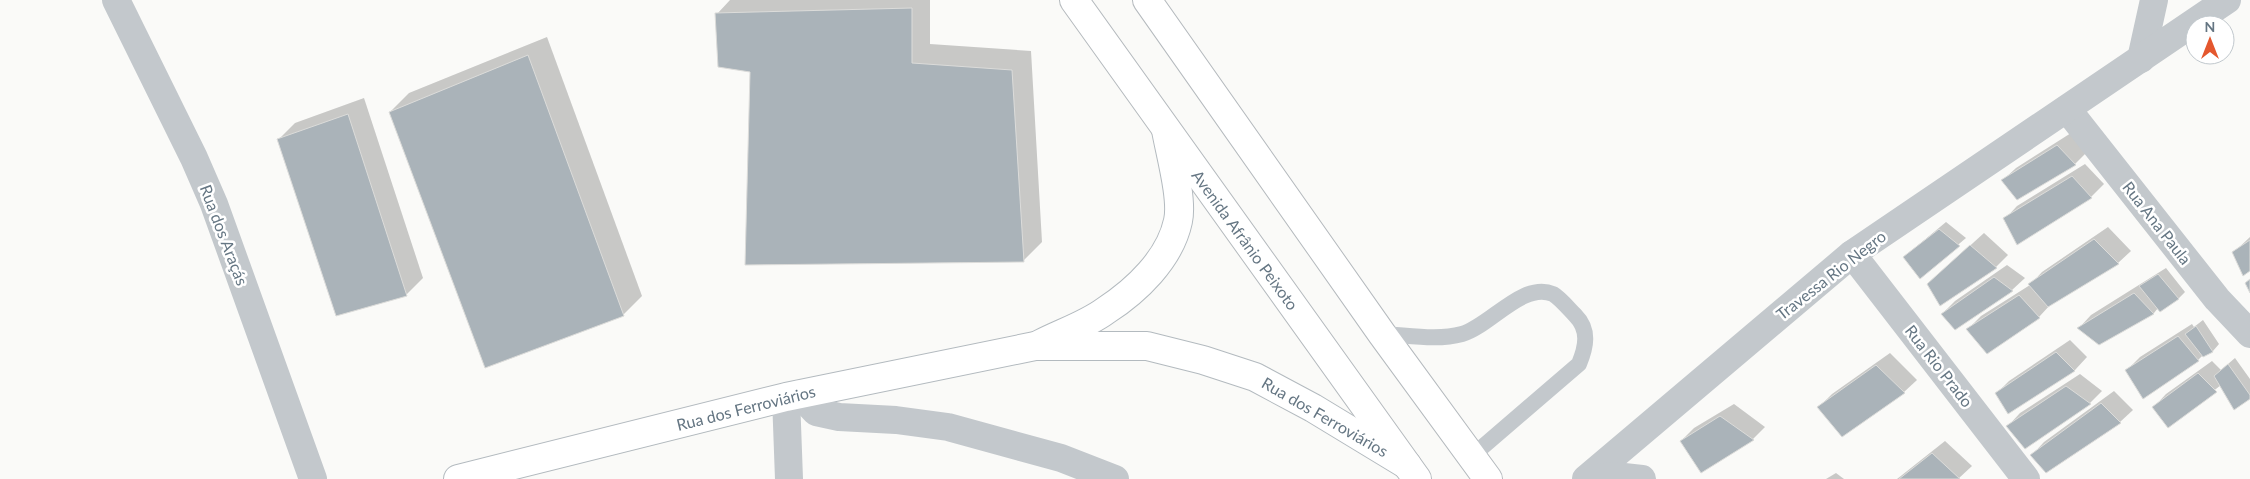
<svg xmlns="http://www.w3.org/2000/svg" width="2250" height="479" viewBox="0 0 2250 479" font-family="Lato,sans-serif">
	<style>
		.shadow { fill: #0003 }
		.building { fill: #aab3b9; stroke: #dcdcda }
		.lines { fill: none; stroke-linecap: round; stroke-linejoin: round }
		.secondary-casing { stroke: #b3babf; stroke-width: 30 }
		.primary-casing { stroke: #b5babe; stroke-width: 30 }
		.lane { stroke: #c3c8cc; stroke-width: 16 }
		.street { stroke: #c3c8cc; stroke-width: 28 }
		.secondary { stroke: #fff; stroke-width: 28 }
		.primary { stroke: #fff; stroke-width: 28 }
		.labels { text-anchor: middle; stroke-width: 5; stroke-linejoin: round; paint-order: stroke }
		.street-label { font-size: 16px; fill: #657683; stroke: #fff }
	</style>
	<rect width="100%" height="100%" fill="#fafaf8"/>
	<g class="shadow">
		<path d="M730,0H930V44L1031,51L1042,242L1023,261L751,71L717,14Z"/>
		<path d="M547,37L642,296L623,315L390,112L409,93Z"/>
		<path d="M364,98L423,278L406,295L278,140L295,123Z"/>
		<path d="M2071,133L2088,151L2075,164L2017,198L2003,180L2016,168Z"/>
		<path d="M2085,164L2104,184L2091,197L2017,243L2005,219L2017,206Z"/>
		<path d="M1946,222L1966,238L1920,277L1904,257Z"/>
		<path d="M2108,227L2131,251L2118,263L2051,304L2039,317L1968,329L1981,316L2030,285L2042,272Z"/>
		<path d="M1984,233L2008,255L1996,267L1941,272Z"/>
		<path d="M2250,237V270L2233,253Z"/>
		<path d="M2007,265L2025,278L2012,290L1955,329L1942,314L1955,301Z"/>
		<path d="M2166,268L2185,292L2179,298L2160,310L2158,308L2154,313L2099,343L2079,328L2091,315Z"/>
		<path d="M2203,320L2219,344L2213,351L2203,355L2198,360L2127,370L2140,357L2192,324L2194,327Z"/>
		<path d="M2070,340L2087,357L2075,370L2008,413L1996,394L2009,381Z"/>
		<path d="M1890,353L1917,380L1904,392L1819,407L1832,394Z"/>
		<path d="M2235,358L2250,379V397L2221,385L2169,426L2154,407L2166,394L2212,361L2221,370Z"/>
		<path d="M2080,374L2102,391L2090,403L2025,448L2008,426L2020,413Z"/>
		<path d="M2114,391L2133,410L2120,422L2046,472L2032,455L2044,442Z"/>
		<path d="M1734,404L1765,427L1753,439L1681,441L1694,428Z"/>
		<path d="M1945,441L1972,466L1958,479H1897Z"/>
		<path d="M1836,473L1844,479H1826Z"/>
	</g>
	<g class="building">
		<path d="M912,8V63L1012,70L1024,262L745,265L750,72L718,67L715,13Z"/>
		<path d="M528,55L624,316L485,368L389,112Z"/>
		<path d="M348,114L407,296L336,316L277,139Z"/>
		<path d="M2057,145L2076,165L2017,200L2001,180Z"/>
		<path d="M2072,176L2092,198L2017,245L2003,218Z"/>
		<path d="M1939,229L1960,246L1920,279L1903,257Z"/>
		<path d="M2094,239L2119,264L2048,307L2028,284Z"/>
		<path d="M2250,240V271L2243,276L2232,252Z"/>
		<path d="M1970,245L1997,268L1940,306L1927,284Z"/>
		<path d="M2158,274L2179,299L2160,312L2139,286Z"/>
		<path d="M1994,277L2013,291L1955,330L1941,314Z"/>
		<path d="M2250,279V293L2245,283Z"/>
		<path d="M2134,293L2154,314L2099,345L2077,328Z"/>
		<path d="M2019,295L2040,318L1987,354L1966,329Z"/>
		<path d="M2196,326L2213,352L2203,357L2185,334Z"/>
		<path d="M2178,336L2199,361L2143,399L2125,370Z"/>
		<path d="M2056,352L2075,371L2008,414L1995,393Z"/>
		<path d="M2228,364L2250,395V399L2234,410L2214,376Z"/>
		<path d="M1876,365L1905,393L1842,437L1817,407Z"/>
		<path d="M2198,373L2217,392L2168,428L2152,407Z"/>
		<path d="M2066,386L2091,404L2025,449L2006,426Z"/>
		<path d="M2101,403L2121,423L2046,473L2030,455Z"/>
		<path d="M1720,416L1754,440L1701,473L1680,441Z"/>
		<path d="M1932,453L1960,479H1899Z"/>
	</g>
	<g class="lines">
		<defs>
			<g id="secondary">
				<path d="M1040,344C1061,333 1086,325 1105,311C1136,291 1170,259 1178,221C1183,199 1170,153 1166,130"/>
				<path d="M458,479L786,397L1035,346H1147L1203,360L1255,377L1313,408L1407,465"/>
			</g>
			<g id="primary">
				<path d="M1074,0L1417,479"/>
				<path d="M1147,0L1382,334L1488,479"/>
			</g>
		</defs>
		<use href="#secondary" class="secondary-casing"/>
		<use href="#primary" class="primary-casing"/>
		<path class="lane" d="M1382,334C1407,335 1437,341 1462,334C1490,326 1523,281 1553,294C1560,298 1569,309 1575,315C1590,330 1586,347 1579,364L1472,456"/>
		<g class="street">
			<path d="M116,0L194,158L214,204L313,479"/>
			<path d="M2141,59L2154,0"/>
			<path d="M2067,109L2217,299L2250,334"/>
			<path d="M1852,254L2026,479"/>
			<path d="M799,394L816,412L839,417L896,420L948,427L1061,458L1115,479"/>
			<path d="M786,397L789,479"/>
			<path d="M1586,479L1852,254L2227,0"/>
			<path d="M1590,479L1615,476L1642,479"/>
		</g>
		<use href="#secondary" class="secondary"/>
		<use href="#primary" class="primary"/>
	</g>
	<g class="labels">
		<g class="street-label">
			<text transform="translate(2157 223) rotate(52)" y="6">Rua Ana Paula</text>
			<text transform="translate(224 235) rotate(69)" y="6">Rua dos Araçás</text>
			<text transform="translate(1245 240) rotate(54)" y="6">Avenida Afrânio Peixoto</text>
			<text transform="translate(1831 275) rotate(-38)" y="6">Travessa Rio Negro</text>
			<text transform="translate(1939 366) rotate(52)" y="6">Rua Rio Prado</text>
			<text transform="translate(746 408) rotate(-14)" y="6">Rua dos Ferroviários</text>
			<text transform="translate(1325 417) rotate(30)" y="6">Rua dos Ferroviários</text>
		</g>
	</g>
	<g transform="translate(2210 40)"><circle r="24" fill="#ffffff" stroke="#c1c8cd"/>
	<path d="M0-4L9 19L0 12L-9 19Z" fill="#e4572e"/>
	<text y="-8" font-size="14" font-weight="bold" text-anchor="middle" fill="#657683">N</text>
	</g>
</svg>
